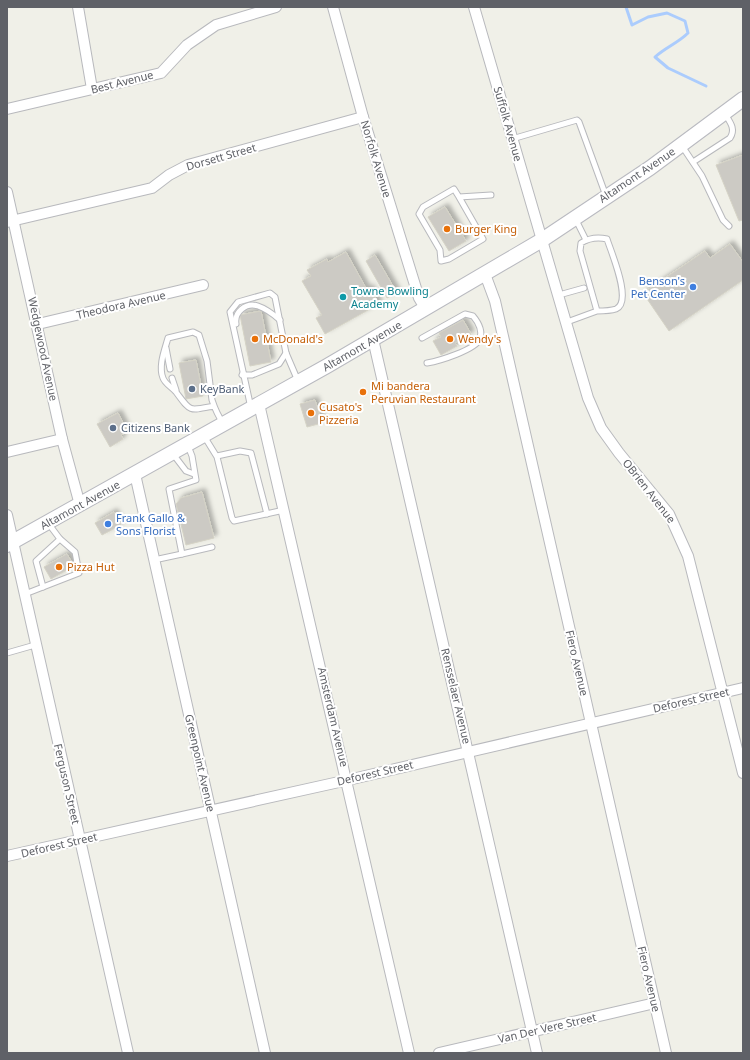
<svg xmlns="http://www.w3.org/2000/svg" width="750" height="1060" viewBox="0 0 750 1060" font-family="'Noto Sans',sans-serif">
	<style>
		.lines { fill: none; stroke-linecap: round; stroke-linejoin: round }
		.stream { stroke: #abccfd; stroke-width: 3 }
		.building { fill: #cccac4; stroke: #d5d3c6; filter: url(#shadow) }
		.lane-casing { stroke: #b8b9bd; stroke-width: 7 }
		.street-casing { stroke: #b8b9bd; stroke-width: 12 }
		.secondary-casing { stroke: #b9bac0; stroke-width: 16 }
		.lane { stroke: #fff; stroke-width: 5 }
		.street { stroke: #fff; stroke-width: 10 }
		.secondary { stroke: #fff; stroke-width: 14 }
		.food-dot { fill: #e8710a; stroke: #fff; stroke-width: 1.5 }
		.shop-dot { fill: #3f7fe0; stroke: #fff; stroke-width: 1.5 }
		.culture-dot { fill: #0f9aa8; stroke: #fff; stroke-width: 1.5 }
		.service-dot { fill: #5c6f8a; stroke: #fff; stroke-width: 1.5 }
		.labels { text-anchor: middle; stroke-width: 4; stroke-linejoin: round; paint-order: stroke }
		.street-label { font-size: 11px; fill: #5f6167; stroke: #fff }
		.food-label { font-size: 11px; fill: #c56008; stroke: #fff; text-anchor: start }
		.shop-label { font-size: 11px; fill: #366cbe; stroke: #fff; text-anchor: end }
		.culture-label { font-size: 11px; fill: #0d838f; stroke: #fff; text-anchor: start }
		.service-label { font-size: 11px; fill: #4e5e75; stroke: #fff; text-anchor: start }
	</style>
	<defs>
		<filter id="shadow"><feDropShadow dx="3.5" dy="-3.5" stdDeviation="2" flood-color="#0004"/></filter>
	</defs>
	<rect width="100%" height="100%" fill="#f0f0e8"/>
	<g class="lines">
		<path class="stream" d="M626,7L632,25L648,17L667,13L685,21L688,33C678,43 666,47 655,57L668,68L706,86"/>
	</g>
	<g class="building">
		<path d="M743,155V220L739,221L716,165Z"/>
		<path d="M445,207L466,241L449,251L428,217Z"/>
		<path d="M730,244L743,262V280L669,331L643,293L705,251L710,258Z"/>
		<path d="M346,252L367,290L370,288L379,304L325,334L316,318L322,315L302,281L311,276L307,270L327,259L328,262Z"/>
		<path d="M375,255L397,293L387,298L366,261Z"/>
		<path d="M261,311L271,362L250,366L240,315Z"/>
		<path d="M463,320L471,334L455,343L457,346L441,355L433,341L441,337L439,333Z"/>
		<path d="M196,360L203,396L186,399L179,363Z"/>
		<path d="M315,400L322,423L307,427L300,404Z"/>
		<path d="M118,413L128,432L121,435L123,439L110,447L97,424Z"/>
		<path d="M202,492L214,538L186,545L176,504L181,498Z"/>
		<path d="M114,512L121,525L102,535L95,523Z"/>
		<path d="M67,554L74,566L51,579L44,567Z"/>
	</g>
	<g class="lines">
		<defs>
			<g id="lane">
				<path d="M512,139L577,120L579,122L606,196"/>
				<path d="M682,146L702,176L723,220L729,226"/>
				<path d="M693,162L730,138C736,129 730,122 725,114"/>
				<path d="M459,197L454,189L423,207L419,214L440,250L441,261L449,259L483,239L459,197L491,195"/>
				<path d="M575,218L586,240"/>
				<path d="M559,295L584,288"/>
				<path d="M567,322L597,311L580,251L581,243C589,238 598,237 607,239C611,252 633,302 616,309C610,311 603,311 597,311"/>
				<path d="M236,324C234,312 246,302 258,306C267,309 273,314 280,320"/>
				<path d="M422,338L465,314L473,316C478,322 483,330 480,339C475,350 439,361 427,363"/>
				<path d="M166,348L170,369"/>
				<path d="M243,373L242,375H252L279,364L286,353"/>
				<path d="M172,378L176,390"/>
				<path d="M214,406C188,411 191,412 176,392C172,387 165,384 163,378C158,366 165,349 168,338L193,332L199,335L207,361L212,400C215,409 218,416 223,423"/>
				<path d="M251,408L230,312L238,302L270,293L275,297L286,353L298,381"/>
				<path d="M204,436L217,457L232,518L234,521L284,510"/>
				<path d="M188,446L192,456L196,480L169,489L182,554L212,547"/>
				<path d="M173,454L186,471L194,474"/>
				<path d="M217,456L240,451L251,453L267,514"/>
				<path d="M154,560L182,554"/>
				<path d="M43,587L36,561L60,539"/>
				<path d="M25,594L79,573L75,552L60,539L48,523"/>
				<path d="M7,653L35,645"/>
			</g>
			<g id="street">
				<path d="M78,7L92,89"/>
				<path d="M333,7L363,117L419,298L425,308"/>
				<path d="M474,7L588,398L601,428L619,453L669,514L688,556L743,773"/>
				<path d="M7,109L161,73L187,45L216,25L276,7"/>
				<path d="M7,192L62,439L80,505"/>
				<path d="M7,222L152,188L169,175L188,165L363,117"/>
				<path d="M485,274L495,301L666,1053"/>
				<path d="M38,324L203,285"/>
				<path d="M373,339L537,1053"/>
				<path d="M259,404L409,1053"/>
				<path d="M7,452L62,439"/>
				<path d="M135,474L265,1053"/>
				<path d="M7,515L128,1053"/>
				<path d="M7,856L348,780L743,688"/>
				<path d="M439,1053L655,1003"/>
			</g>
			<path id="secondary" d="M7,545L327,366L542,240L650,168L743,99"/>
		</defs>
		<use href="#lane" class="lane-casing"/>
		<use href="#street" class="street-casing"/>
		<use href="#secondary" class="secondary-casing"/>
		<use href="#lane" class="lane"/>
		<use href="#street" class="street"/>
		<use href="#secondary" class="secondary"/>
	</g>
	<g class="food-dot">
		<circle cx="447" cy="229" r="4"/>
		<circle cx="255" cy="339" r="4"/>
		<circle cx="450" cy="339" r="4"/>
		<circle cx="363" cy="392" r="4"/>
		<circle cx="311" cy="413" r="4"/>
		<circle cx="59" cy="567" r="4"/>
	</g>
	<g class="shop-dot">
		<circle cx="693" cy="287" r="4"/>
		<circle cx="108" cy="524" r="4"/>
	</g>
	<circle class="culture-dot" cx="343" cy="297" r="4"/>
	<g class="service-dot">
		<circle cx="192" cy="389" r="4"/>
		<circle cx="113" cy="428" r="4"/>
	</g>
	<g class="labels">
		<g class="street-label">
			<text transform="translate(122 82) rotate(-14)" y="4">Best Avenue</text>
			<text transform="translate(508 124) rotate(74)" y="4">Suffolk Avenue</text>
			<text transform="translate(221 157) rotate(-16)" y="4">Dorsett Street</text>
			<text transform="translate(376 159) rotate(73)" y="4">Norfolk Avenue</text>
			<text transform="translate(637 175) rotate(-34)" y="4">Altamont Avenue</text>
			<text transform="translate(121 305) rotate(-13)" y="4">Theodora Avenue</text>
			<text transform="translate(362 346) rotate(-30)" y="4">Altamont Avenue</text>
			<text transform="translate(43 349) rotate(78)" y="4">Wedgewood Avenue</text>
			<text transform="translate(649 491) rotate(52)" y="4">OBrien Avenue</text>
			<text transform="translate(80 505) rotate(-29)" y="4">Altamont Avenue</text>
			<text transform="translate(577 663) rotate(77)" y="4">Fiero Avenue</text>
			<text transform="translate(456 696) rotate(77)" y="4">Rensselaer Avenue</text>
			<text transform="translate(691 700) rotate(-13)" y="4">Deforest Street</text>
			<text transform="translate(333 717) rotate(77)" y="4">Amsterdam Avenue</text>
			<text transform="translate(200 763) rotate(77)" y="4">Greenpoint Avenue</text>
			<text transform="translate(375 773) rotate(-13)" y="4">Deforest Street</text>
			<text transform="translate(67 784) rotate(77)" y="4">Ferguson Street</text>
			<text transform="translate(59 845) rotate(-13)" y="4">Deforest Street</text>
			<text transform="translate(649 979) rotate(77)" y="4">Fiero Avenue</text>
			<text transform="translate(547 1028) rotate(-13)" y="4">Van Der Vere Street</text>
		</g>
		<g class="food-label">
			<text x="455" y="233">Burger King</text>
			<text x="263" y="343">McDonald's</text>
			<text x="458" y="343">Wendy's</text>
			<text x="371" y="390">Mi bandera<tspan x="371" dy="13">Peruvian Restaurant</tspan></text>
			<text x="319" y="411">Cusato's<tspan x="319" dy="13">Pizzeria</tspan></text>
			<text x="67" y="571">Pizza Hut</text>
		</g>
		<g class="shop-label">
			<text x="685" y="285">Benson's<tspan x="685" dy="13">Pet Center</tspan></text>
			<text x="116" y="522" text-anchor="start">Frank Gallo &amp;<tspan x="116" dy="13">Sons Florist</tspan></text>
		</g>
		<g class="culture-label">
			<text x="351" y="295">Towne Bowling<tspan x="351" dy="13">Academy</tspan></text>
		</g>
		<g class="service-label">
			<text x="200" y="393">KeyBank</text>
			<text x="121" y="432">Citizens Bank</text>
		</g>
	</g>
	<rect width="750" height="1060" fill="none" stroke="#5f6167" stroke-width="16"/>
</svg>
